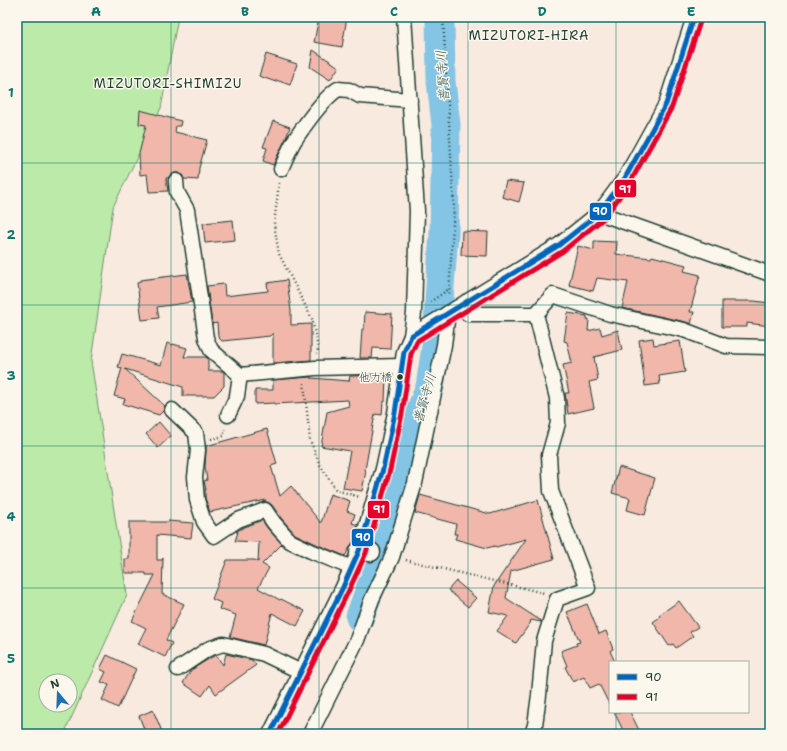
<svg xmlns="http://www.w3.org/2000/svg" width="787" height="751" viewBox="0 0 787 751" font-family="'Shantell Sans','Klee One',sans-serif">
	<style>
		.green { fill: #bceaa9; stroke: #6e946e; fill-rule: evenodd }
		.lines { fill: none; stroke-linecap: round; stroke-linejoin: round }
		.river { stroke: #84c5e5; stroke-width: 29 }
		.building { fill: #f1b7ab; stroke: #1f3d34 }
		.minor-casing { stroke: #1f3d34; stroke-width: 17 }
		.tertiary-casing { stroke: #1f3d34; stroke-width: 21 }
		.path { stroke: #1f3d34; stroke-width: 2.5; stroke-dasharray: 1 3; stroke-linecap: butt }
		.minor { stroke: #fbf7ec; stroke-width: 14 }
		.tertiary { stroke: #fbf7ec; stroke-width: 18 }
		.bus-1-casing { stroke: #fbf7ec; stroke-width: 8 }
		.bus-2-casing { stroke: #fbf7ec; stroke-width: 8 }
		.bus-1 { stroke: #0065bd; stroke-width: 5 }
		.bus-2 { stroke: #e4002b; stroke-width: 5 }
		.grid { fill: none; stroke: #0f766e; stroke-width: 1; stroke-opacity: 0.55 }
		.bus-dot { fill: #1f3d34; stroke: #fbf7ec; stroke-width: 1.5 }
		.labels { text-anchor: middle; stroke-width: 3; stroke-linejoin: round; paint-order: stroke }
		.bus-label { font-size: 11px; fill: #1f3d34; stroke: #fbf7ec; text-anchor: end }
		.neighbourhood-label { font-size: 13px; letter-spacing: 1px; fill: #1f3d34; stroke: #fbf7ec }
		.water-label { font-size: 13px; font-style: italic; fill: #385f60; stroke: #fbf7ec }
		.line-badge { stroke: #fbf7ec; stroke-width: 1.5 }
		.badge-label { font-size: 11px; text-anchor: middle; font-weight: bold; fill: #fff }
		.neatline { fill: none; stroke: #0f766e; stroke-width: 1.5 }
		.grid-label { font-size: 13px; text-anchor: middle; font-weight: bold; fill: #0f766e }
	</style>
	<rect width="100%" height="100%" fill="#f9eadf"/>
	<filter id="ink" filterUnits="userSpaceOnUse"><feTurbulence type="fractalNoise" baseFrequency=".025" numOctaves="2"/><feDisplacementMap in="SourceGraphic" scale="8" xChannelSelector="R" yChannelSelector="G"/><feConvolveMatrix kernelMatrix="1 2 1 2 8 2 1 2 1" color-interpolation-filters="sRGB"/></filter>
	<g filter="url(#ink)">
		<path class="green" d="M17,17H178L161,108L113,207L91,361L127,595L64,734H17ZM46,681H70V705H46Z"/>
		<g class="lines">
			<path class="river" d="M360,617L380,561L412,449L419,414L430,387L438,333L439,300L444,234L446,125L441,81L440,17"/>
		</g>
		<g class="building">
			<path d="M319,17H347L342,47L314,42Z"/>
			<path d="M313,50L339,67L330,80L310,67Z"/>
			<path d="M266,54L297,64L290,85L276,80V82L259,76Z"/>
			<path d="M140,110L181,121L180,126H176L175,132L207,140L199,168L198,180L184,179L183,176L180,173H175L171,174L168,178H166L168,191L149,192L147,174L140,175L139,154L146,125L139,124Z"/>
			<path d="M273,121L290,127L286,138L273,165L263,161L267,148L263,147Z"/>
			<path d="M506,181L524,183L519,202L502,197Z"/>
			<path d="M233,220L235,240L205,243L203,223Z"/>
			<path d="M462,231L488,232L487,256L461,255Z"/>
			<path d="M594,241L617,242L616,254L651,258L652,256L686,265L684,271L700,275L690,312H694L691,324L686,322L622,308L628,282L597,278L593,291L569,285L578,246L594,250Z"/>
			<path d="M187,274L192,302L157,307L159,318L142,320L137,283L140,282V280Z"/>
			<path d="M287,280L291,311V325L311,324V360L273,363V333L270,336L222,341L218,337L217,323L212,324L207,286L224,284L225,296L268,291L267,283Z"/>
			<path d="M722,301H754L770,303V326L747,323V327H722Z"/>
			<path d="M365,312L392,314L390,349L373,348L372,358H360L362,329H364Z"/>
			<path d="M568,313L587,316V319H589L588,331L600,328L602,335L618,330L622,350L594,357L598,380L589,382L594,408L568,414L565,393H569L563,365L572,363L567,342L564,341Z"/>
			<path d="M653,338L654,345L680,341L685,372L659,376L660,384L645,386L639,340Z"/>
			<path d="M167,343L173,345V344L187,348L184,357H206L208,359V371H223L224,372V386L214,396H183V387L125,369L165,406L164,410L159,415L123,404L125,399L114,396L122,368L118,367L122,354L161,365Z"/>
			<path d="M386,375L385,402H383L382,415L375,414L365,470L366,471L362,491L343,488L350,451L321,446L327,412L349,406L348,400L274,404V403L255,404V390H273V380L311,377V378L349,381L350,376Z"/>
			<path d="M159,422L171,436L158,448L146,434Z"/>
			<path d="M267,429L277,464L271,466L280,496L291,486L321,523L330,494L350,501L347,511L355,514L352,523L358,525L353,542L345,556L316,544L295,534L281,518L272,505L269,503L263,502L266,500L210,512L205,498V490H206L204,481L207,480L205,467L206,451V446Z"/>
			<path d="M619,467L655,478L645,515L627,510L630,498L612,493Z"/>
			<path d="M420,495L490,514L538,500L554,559L511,571L506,598L541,621V622L531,620L530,622H531L516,643L497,631L508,616L489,612L494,586L526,539L496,547L495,546L487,548L455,539L457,534H454L456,524L415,513Z"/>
			<path d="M262,520L268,529L282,544L262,564L269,568L258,588L280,600L281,599L305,611L297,626L272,613L264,645L230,637L236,615L219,609L221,603L212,599L227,560H255L258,562L259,542L235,541L238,532H236L242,528Z"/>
			<path d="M168,521L193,523L191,538L157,535V560H162L163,558L162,594L184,604L166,640L172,643L165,657L138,644L146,628L132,621L155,575H146V573H125V559H129V522H168Z"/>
			<path d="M456,581L476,598L468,607L448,590Z"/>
			<path d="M679,601L698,627L690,632L693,636L676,648L673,644L669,646L653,622L660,617L659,615Z"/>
			<path d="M587,604L599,634L606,631L613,649L610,651L615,662H610V706L599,684L590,688L584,677L573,682L565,667L567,666L561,651L577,645L576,643L580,642L567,612Z"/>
			<path d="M226,654L252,660L256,665L216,694L210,685L202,696L183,683L191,670L212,657L216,655L223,665Z"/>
			<path d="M107,655L136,669L118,708L102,700L109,685L101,682L106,672L100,669Z"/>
			<path d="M153,710L163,734H146L139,716Z"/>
			<path d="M614,712H630L641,734H625Z"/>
		</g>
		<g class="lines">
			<defs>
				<g id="minor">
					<path d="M404,17L417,211L414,313L411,336"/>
					<path d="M281,169C285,160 289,150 294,141C304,126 324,98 338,89L349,90L360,96L410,100"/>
					<path d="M176,181L177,192L187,210L206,338L211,350L240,375L315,368L402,366"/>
					<path d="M599,213L770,274"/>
					<path d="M466,302L468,314H536L553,295L610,314L684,330L726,346L770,347"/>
					<path d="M172,410L196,433L198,450L195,477L197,500L204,522L214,536L238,520L265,510L274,523L290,541L313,552L352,568"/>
					<path d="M228,415L237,396L240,375"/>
					<path d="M178,669L208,649L223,644L264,654L301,672"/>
					<path d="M270,734L343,587L359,551L383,469L395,413L404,352L411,336L559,245L599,213L625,178L666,104L694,17"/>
					<path d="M310,734L357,640L372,599L392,557L415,483L444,345L448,313"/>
					<path d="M532,734L535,725L539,695L544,641L557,599L588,588L551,491L549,455L558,423L557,398L536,314"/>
				</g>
				<path id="tertiary" d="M359,551L371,552"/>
			</defs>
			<use href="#minor" class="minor-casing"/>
			<use href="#tertiary" class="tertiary-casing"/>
			<g class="path">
				<path d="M443,17L454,207L449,295"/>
				<path d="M279,183L274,224L279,254L312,319L318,348L317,354"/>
				<path d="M430,302L449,289"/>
				<path d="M304,383L310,440L320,465L336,490L360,497"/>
				<path d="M211,439L224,436L225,429"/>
				<path d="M406,560L544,593"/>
			</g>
			<use href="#minor" class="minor"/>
			<use href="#tertiary" class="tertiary"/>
			<defs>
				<path id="bus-1" d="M270,734L343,587L359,551L383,469L395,413L404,352L411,336L559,245L599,213L625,178L666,104L694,17"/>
				<path id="bus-2" d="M278,734L349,590L366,553L390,470L402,414L411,354L417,341L563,251L604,218L631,181L672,107L701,19"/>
			</defs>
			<use href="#bus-1" class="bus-1-casing"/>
			<use href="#bus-2" class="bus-2-casing"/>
			<use href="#bus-1" class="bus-1"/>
			<use href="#bus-2" class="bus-2"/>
		</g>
	</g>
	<path class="grid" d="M171,17V734M319,17V734M468,17V734M616,17V662M17,163H770M17,305H770M17,446H770M17,588H770M616,712V734"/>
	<circle class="bus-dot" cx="400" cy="377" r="3.5"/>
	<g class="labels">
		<g class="bus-label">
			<text x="392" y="381">他力橋</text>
		</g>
		<g class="neighbourhood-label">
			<text x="529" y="40">MIZUTORI-HIRA</text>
			<text x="168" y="88">MIZUTORI-SHIMIZU</text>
		</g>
		<g class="water-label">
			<text transform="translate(442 76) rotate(-94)" y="5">普賢寺川</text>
			<text transform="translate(424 398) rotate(-74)" y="5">普賢寺川</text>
		</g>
	</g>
	<g class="line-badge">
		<rect x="614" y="179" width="23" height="19" rx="4" fill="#e4002b"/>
		<rect x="589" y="202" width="23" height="19" rx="4" fill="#0065bd"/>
		<rect x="367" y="500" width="23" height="19" rx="4" fill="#e4002b"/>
		<rect x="351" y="528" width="23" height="19" rx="4" fill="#0065bd"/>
	</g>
	<g class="badge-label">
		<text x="625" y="193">91</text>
		<text x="600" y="215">90</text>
		<text x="379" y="513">91</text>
		<text x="363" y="541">90</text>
	</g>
	<rect width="787" height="751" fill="none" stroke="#fbf7ec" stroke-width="44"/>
	<rect x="609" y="661" width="140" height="52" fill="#fbf7ec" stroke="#a3ada2"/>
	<rect x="617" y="674" width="20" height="6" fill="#0065bd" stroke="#a3ada2"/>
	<text x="645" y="681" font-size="12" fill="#1f3d34">90</text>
	<rect x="617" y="694" width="20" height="6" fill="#e4002b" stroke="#a3ada2"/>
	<text x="645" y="701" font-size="12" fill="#1f3d34">91</text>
	<g transform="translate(58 693) rotate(341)"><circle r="19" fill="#fbf7ec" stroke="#a3ada2"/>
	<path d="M0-3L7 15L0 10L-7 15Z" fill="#1f6fb2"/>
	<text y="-6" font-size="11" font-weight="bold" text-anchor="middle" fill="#1f3d34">N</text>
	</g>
	<rect x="22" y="22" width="743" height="707" class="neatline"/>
	<g class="grid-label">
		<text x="96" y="16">A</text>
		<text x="245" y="16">B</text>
		<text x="394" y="16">C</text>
		<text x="542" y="16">D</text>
		<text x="691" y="16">E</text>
		<text x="11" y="97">1</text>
		<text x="11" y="239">2</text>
		<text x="11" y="380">3</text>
		<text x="11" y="521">4</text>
		<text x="11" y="663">5</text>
	</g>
</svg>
